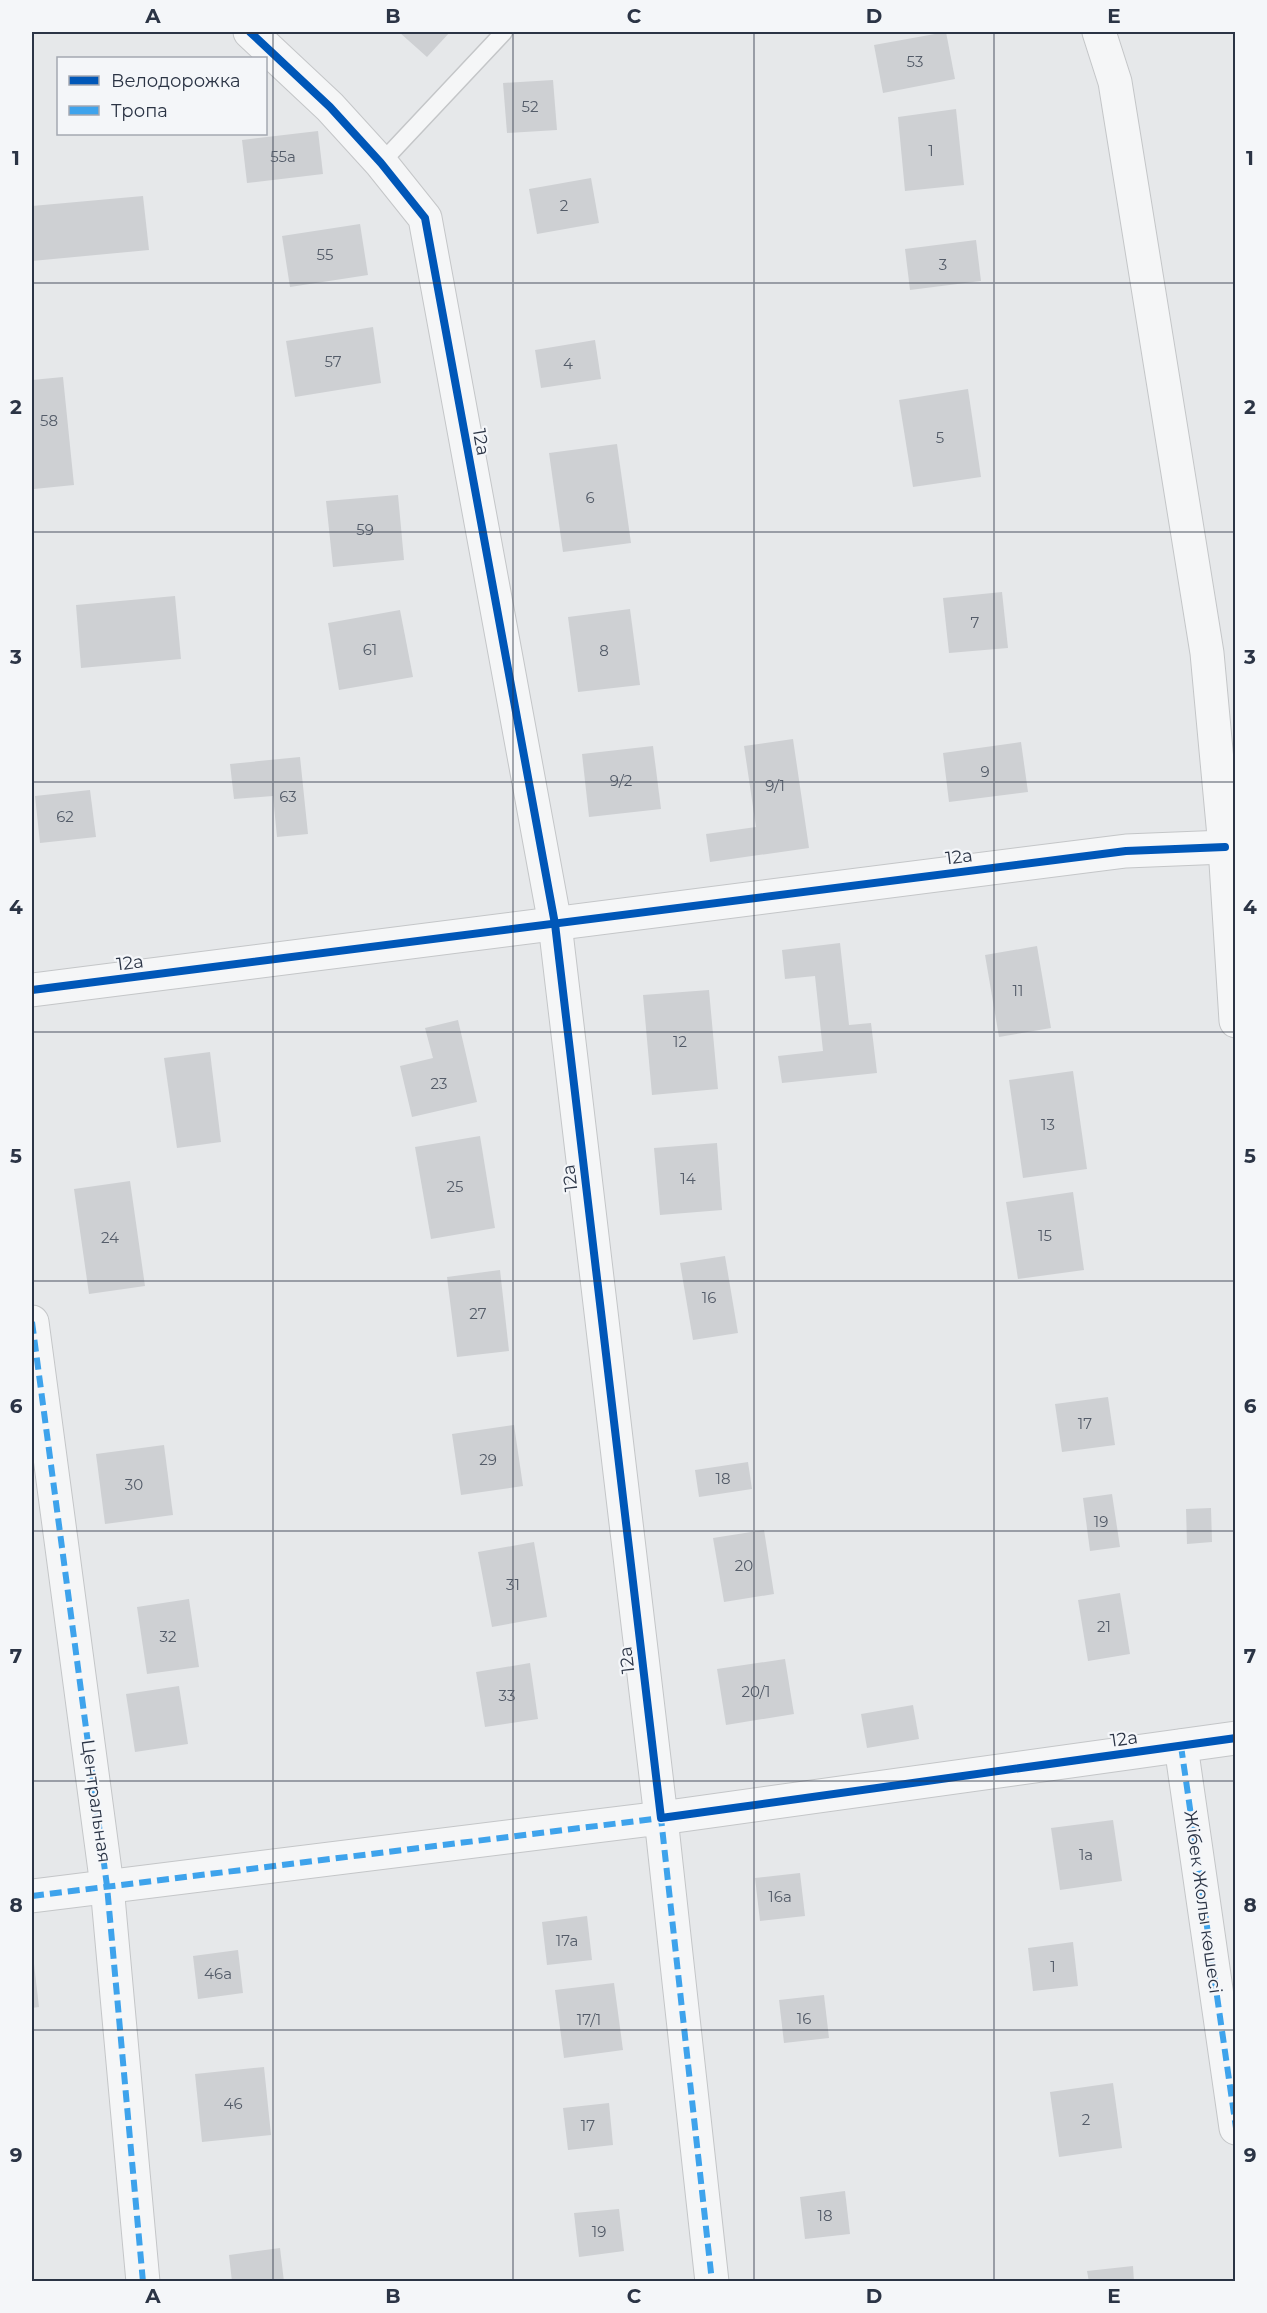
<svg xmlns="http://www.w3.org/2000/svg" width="1267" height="2313" viewBox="0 0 1267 2313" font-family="Montserrat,sans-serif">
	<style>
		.building { fill: #ced0d3 }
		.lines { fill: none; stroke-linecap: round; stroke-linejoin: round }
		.service-casing { stroke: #c4c6c8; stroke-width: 19 }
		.minor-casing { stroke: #c4c6c8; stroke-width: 35 }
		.tertiary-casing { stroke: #c4c6c8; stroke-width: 35 }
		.service { stroke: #f5f6f7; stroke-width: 16 }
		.minor { stroke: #f5f6f7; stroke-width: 33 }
		.tertiary { stroke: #f5f6f7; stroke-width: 33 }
		.quiet { stroke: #3ea3ec; stroke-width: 6; stroke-dasharray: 12 6; stroke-linecap: butt }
		.cycleway-casing { stroke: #f4f6f9; stroke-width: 11 }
		.cycleway { stroke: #0057b8; stroke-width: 8 }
		.grid { fill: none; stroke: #2b3445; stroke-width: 1.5; stroke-opacity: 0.55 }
		.labels { text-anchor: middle; stroke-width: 4.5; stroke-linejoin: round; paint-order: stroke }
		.number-label { font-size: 15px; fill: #545c69 }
		.street-label { font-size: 18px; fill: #2b3445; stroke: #f4f6f9 }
		.neatline { fill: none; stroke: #2b3445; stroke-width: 2 }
		.grid-label { font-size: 20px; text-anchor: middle; font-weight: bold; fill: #2b3445 }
	</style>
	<rect width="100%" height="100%" fill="#e6e8ea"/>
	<g class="building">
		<path d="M399,32H450L427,57Z"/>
		<path d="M946,32L955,79L883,93L874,45Z"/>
		<path d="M553,80L557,130L507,133L503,83Z"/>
		<path d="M956,109L964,185L905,191L898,117Z"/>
		<path d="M318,131L323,174L247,183L242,140Z"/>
		<path d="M591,178L599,223L537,234L529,189Z"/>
		<path d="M143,196L149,250L32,261V206Z"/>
		<path d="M360,224L368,275L290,287L282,236Z"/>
		<path d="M976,240L981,281L910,290L905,249Z"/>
		<path d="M373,327L381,383L295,397L286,341Z"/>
		<path d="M595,340L601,379L541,388L535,350Z"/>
		<path d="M63,377L74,485L34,489L32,462V380Z"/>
		<path d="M968,389L981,477L913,487L899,400Z"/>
		<path d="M617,444L631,543L563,552L549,453Z"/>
		<path d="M398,495L404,560L333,567L326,501Z"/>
		<path d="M1002,592L1008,648L949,653L943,598Z"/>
		<path d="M175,596L181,659L81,668L76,605Z"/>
		<path d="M630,609L640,685L578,692L568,617Z"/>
		<path d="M400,610L413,677L339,690L328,623Z"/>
		<path d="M793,739L809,848L710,862L706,834L756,827L744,746Z"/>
		<path d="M1021,742L1028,792L949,802L943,753Z"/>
		<path d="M653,746L661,809L589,817L582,754Z"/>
		<path d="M300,757L308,834L277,837L273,796L234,799L230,764Z"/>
		<path d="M90,790L96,837L40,843L35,796Z"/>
		<path d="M840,943L849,1025L871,1023L877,1073L782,1083L778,1056L823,1051L815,976L785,979L782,950Z"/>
		<path d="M1037,946L1051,1028L999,1037L985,955Z"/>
		<path d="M709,990L718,1089L652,1095L643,995Z"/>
		<path d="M458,1020L477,1102L412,1117L400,1066L433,1058L425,1028Z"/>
		<path d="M210,1052L221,1142L177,1148L164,1058Z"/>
		<path d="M1073,1071L1087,1169L1023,1178L1009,1080Z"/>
		<path d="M480,1136L495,1228L431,1239L415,1147Z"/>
		<path d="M717,1143L722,1210L660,1215L654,1148Z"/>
		<path d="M130,1181L145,1286L89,1294L74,1189Z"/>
		<path d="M1073,1192L1084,1270L1018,1279L1006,1202Z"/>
		<path d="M725,1256L738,1333L693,1340L680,1263Z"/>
		<path d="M500,1270L509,1351L457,1357L447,1277Z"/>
		<path d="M1108,1397L1115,1445L1062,1452L1055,1404Z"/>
		<path d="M514,1425L523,1486L461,1495L452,1434Z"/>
		<path d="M164,1445L173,1515L105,1524L96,1454Z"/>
		<path d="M748,1462L752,1489L699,1497L695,1470Z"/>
		<path d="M1112,1494L1120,1547L1090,1551L1083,1498Z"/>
		<path d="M1211,1508L1212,1542L1187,1544L1186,1509Z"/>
		<path d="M764,1530L774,1594L724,1602L713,1538Z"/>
		<path d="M534,1542L547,1617L492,1627L478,1552Z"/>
		<path d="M1120,1593L1130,1654L1088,1661L1078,1600Z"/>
		<path d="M189,1599L199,1667L147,1674L137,1607Z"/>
		<path d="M785,1659L794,1714L726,1725L717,1669Z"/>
		<path d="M530,1663L538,1719L485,1727L476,1672Z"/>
		<path d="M179,1686L188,1744L135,1752L126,1694Z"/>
		<path d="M913,1705L919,1739L867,1748L861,1714Z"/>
		<path d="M1113,1820L1122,1881L1060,1890L1051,1828Z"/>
		<path d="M800,1873L805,1916L760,1921L755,1878Z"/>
		<path d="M587,1916L592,1960L547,1965L542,1922Z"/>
		<path d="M1073,1942L1078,1986L1033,1991L1028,1948Z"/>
		<path d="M238,1950L243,1993L198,1999L193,1956Z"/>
		<path d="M34,1964L39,2007L32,2008V1965Z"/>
		<path d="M614,1983L623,2050L564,2058L555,1990Z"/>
		<path d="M824,1995L829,2038L784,2043L779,2000Z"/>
		<path d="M264,2067L271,2135L202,2142L195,2074Z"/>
		<path d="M1113,2083L1122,2148L1059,2157L1050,2092Z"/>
		<path d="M609,2103L613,2145L568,2150L563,2108Z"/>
		<path d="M845,2191L850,2234L805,2239L800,2197Z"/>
		<path d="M619,2209L624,2251L579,2257L574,2213Z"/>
		<path d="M280,2248L284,2282H232L229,2255Z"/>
		<path d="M1133,2266L1134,2282H1089L1087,2271Z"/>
	</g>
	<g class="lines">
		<defs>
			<path id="service" d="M381,163L504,32"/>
			<g id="minor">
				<path d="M250,32L330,107L381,163L425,218L555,924L661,1818L1236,1738"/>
				<path d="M32,990L1126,851L1225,847"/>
				<path d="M32,1322L107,1886L143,2282"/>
				<path d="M1181,1746L1236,2128"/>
				<path d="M32,1896L661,1818L712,2282"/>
			</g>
			<path id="tertiary" d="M1099,32L1115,82L1207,653L1225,847L1236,1021"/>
		</defs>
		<use href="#service" class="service-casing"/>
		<use href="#minor" class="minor-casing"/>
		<use href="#tertiary" class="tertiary-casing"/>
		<use href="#service" class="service"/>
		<use href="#minor" class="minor"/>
		<use href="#tertiary" class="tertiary"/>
		<g class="quiet">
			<path d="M32,1322L107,1886L143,2282"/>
			<path d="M1181,1746L1236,2128"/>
			<path d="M32,1896L661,1818L712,2282"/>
		</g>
		<defs>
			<g id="cycleway">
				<path d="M250,32L330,107L381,163L425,218L555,924L661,1818L1236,1738"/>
				<path d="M32,990L1126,851L1225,847"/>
			</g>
		</defs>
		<use href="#cycleway" class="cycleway-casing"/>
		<use href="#cycleway" class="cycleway"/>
	</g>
	<path class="grid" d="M273,32V2282M513,32V2282M754,32V2282M994,32V2282M32,283H1236M32,532H1236M32,782H1236M32,1032H1236M32,1281H1236M32,1531H1236M32,1781H1236M32,2030H1236"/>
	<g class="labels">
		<g class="number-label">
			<text x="915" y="67">53</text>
			<text x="530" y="112">52</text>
			<text x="931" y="156">1</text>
			<text x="283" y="162">55а</text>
			<text x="564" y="211">2</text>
			<text x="325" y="260">55</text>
			<text x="943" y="270">3</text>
			<text x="333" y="367">57</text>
			<text x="568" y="369">4</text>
			<text x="49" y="426">58</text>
			<text x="940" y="443">5</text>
			<text x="590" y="503">6</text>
			<text x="365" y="535">59</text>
			<text x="975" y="628">7</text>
			<text x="370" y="655">61</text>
			<text x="604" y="656">8</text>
			<text x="985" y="777">9</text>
			<text x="621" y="786">9/2</text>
			<text x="775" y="791">9/1</text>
			<text x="288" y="802">63</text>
			<text x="65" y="822">62</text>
			<text x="1018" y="996">11</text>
			<text x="680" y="1047">12</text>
			<text x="439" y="1089">23</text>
			<text x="1048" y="1130">13</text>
			<text x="688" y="1184">14</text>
			<text x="455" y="1192">25</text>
			<text x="1045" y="1241">15</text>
			<text x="110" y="1243">24</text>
			<text x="709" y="1303">16</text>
			<text x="478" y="1319">27</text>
			<text x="1085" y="1429">17</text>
			<text x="488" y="1465">29</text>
			<text x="723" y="1484">18</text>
			<text x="134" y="1490">30</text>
			<text x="1101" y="1527">19</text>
			<text x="744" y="1571">20</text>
			<text x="513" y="1590">31</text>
			<text x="1104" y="1632">21</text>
			<text x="168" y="1642">32</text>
			<text x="756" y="1697">20/1</text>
			<text x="507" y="1701">33</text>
			<text x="1086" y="1860">1а</text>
			<text x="780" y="1902">16а</text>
			<text x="567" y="1946">17а</text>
			<text x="1053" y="1972">1</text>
			<text x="218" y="1979">46а</text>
			<text x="804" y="2024">16</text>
			<text x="589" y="2025">17/1</text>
			<text x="233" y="2109">46</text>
			<text x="1086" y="2125">2</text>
			<text x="588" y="2131">17</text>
			<text x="825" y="2221">18</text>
			<text x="599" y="2237">19</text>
		</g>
		<g class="street-label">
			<text transform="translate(481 442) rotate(80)" y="6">12а</text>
			<text transform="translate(959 857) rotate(-7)" y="6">12а</text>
			<text transform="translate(130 963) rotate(-7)" y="6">12а</text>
			<text transform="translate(570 1178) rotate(-97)" y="6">12а</text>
			<text transform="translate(627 1660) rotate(-97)" y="6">12а</text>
			<text transform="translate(1124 1739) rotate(-8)" y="6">12а</text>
			<text transform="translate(96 1801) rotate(82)" y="6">Центральная</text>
			<text transform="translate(1203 1902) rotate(82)" y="6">Жібек Жолы көшесі</text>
		</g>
	</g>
	<rect width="1267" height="2313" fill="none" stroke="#f4f6f9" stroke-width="66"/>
	<rect x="57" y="57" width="210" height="78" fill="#f4f6f9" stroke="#a4a8b1" stroke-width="1.5"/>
	<rect x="69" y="76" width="30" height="9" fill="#0057b8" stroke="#a4a8b1" stroke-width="1.5"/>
	<text x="111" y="87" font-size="18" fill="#2b3445">Велодорожка</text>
	<rect x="69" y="106" width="30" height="9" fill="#3ea3ec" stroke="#a4a8b1" stroke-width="1.5"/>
	<text x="111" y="117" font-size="18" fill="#2b3445">Тропа</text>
	<rect x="33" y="33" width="1201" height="2247" class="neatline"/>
	<g class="grid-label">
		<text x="153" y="23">A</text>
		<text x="393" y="23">B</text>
		<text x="634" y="23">C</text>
		<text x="874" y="23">D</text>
		<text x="1114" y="23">E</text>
		<text x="16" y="165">1</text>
		<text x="1250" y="165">1</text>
		<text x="16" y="414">2</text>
		<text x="1250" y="414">2</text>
		<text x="16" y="664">3</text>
		<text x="1250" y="664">3</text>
		<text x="16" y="914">4</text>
		<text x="1250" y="914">4</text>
		<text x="16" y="1163">5</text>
		<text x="1250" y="1163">5</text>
		<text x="16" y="1413">6</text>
		<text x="1250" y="1413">6</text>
		<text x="16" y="1663">7</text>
		<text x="1250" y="1663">7</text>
		<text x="16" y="1912">8</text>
		<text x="1250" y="1912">8</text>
		<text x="16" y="2162">9</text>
		<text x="1250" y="2162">9</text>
		<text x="153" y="2303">A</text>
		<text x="393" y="2303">B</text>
		<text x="634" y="2303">C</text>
		<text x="874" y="2303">D</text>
		<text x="1114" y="2303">E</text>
	</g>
</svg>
